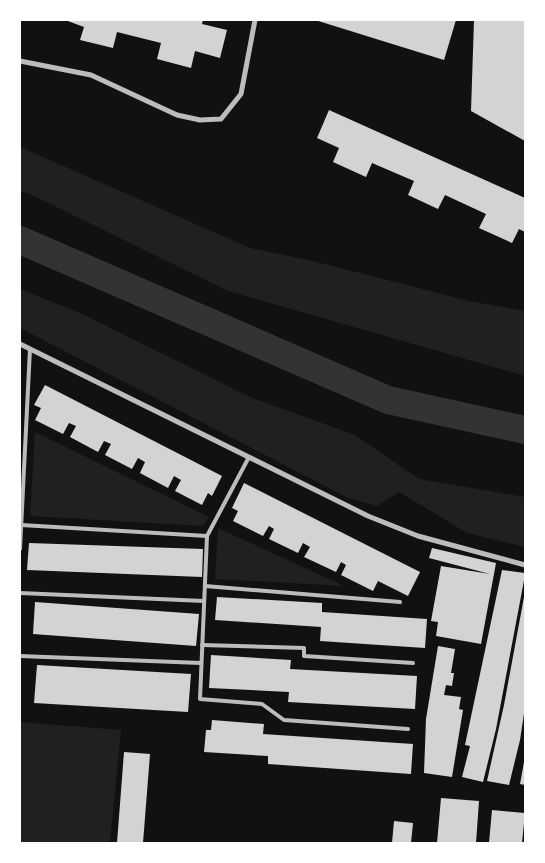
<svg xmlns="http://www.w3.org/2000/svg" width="545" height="863" viewBox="0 0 545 863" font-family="'Alegreya Sans',sans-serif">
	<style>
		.green { fill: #202020 }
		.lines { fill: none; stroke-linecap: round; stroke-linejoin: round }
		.river { stroke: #333; stroke-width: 28 }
		.building { fill: #d3d3d3 }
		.service { stroke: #bcbcbc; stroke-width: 4 }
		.minor { stroke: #bcbcbc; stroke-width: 5 }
	</style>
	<rect width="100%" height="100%" fill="#111"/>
	<g class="green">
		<path d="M20,147L250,248L313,261L469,301L525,311V376L228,291L30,194L20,191Z"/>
		<path d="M20,289L78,312L250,397L355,435L419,479L525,497V547L467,533L399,492L377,506L348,498L20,328Z"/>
		<path d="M35,432L209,517L203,526L30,516Z"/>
		<path d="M218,528L344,586L215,579Z"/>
		<path d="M20,722L121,730L110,843H20Z"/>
	</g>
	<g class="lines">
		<path class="river" d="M20,240L388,400L525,430"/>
	</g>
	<g class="building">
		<path d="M65,20H203L202,24L227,30L220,58L195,51L191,68L157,59L161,43L117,32L113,48L80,40L84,27Z"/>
		<path d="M315,20H456L444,60Z"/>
		<path d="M474,20H525V141L471,111Z"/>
		<path d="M329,110L525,198V232L519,229L512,243L479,228L486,214L445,195L438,209L408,195L414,181L372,163L366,177L333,162L339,148L317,138Z"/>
		<path d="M45,385L222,476L212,496L208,493L202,505L175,491L181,480L174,476L168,488L140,473L145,462L138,458L132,469L105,455L111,444L104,441L98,452L70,437L76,426L69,423L63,434L35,420L41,408L34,405Z"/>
		<path d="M244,483L420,572L408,596L378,581L373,591L341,575L346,565L341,562L336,572L304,557L310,547L303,543L298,553L269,539L274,529L269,526L263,536L233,521L238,511L232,508Z"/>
		<path d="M29,543L203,549L202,577L27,570Z"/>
		<path d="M432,548L496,563L481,644L436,636L438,622L431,621L441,566L490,574L429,558Z"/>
		<path d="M502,570L525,573V575L496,729L483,782L462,777L470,746L465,745Z"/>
		<path d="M217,597L322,603V612L427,619L425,648L320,641L321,627L215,620Z"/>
		<path d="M524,597L525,707L520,740L509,785L487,781L504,705Z"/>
		<path d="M35,602L199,614L196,646L33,634Z"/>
		<path d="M438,646L455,649L451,673H454L452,686L446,685L444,695L461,697L459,709L463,710L452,777L424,773L426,719Z"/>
		<path d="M211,655L291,660L290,669L417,676L415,709L288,702L289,692L209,688Z"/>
		<path d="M37,665L191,674L188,712L34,703Z"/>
		<path d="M212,720L264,724L263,734L413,744L411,774L268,764V756L204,752L206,730H211Z"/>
		<path d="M124,752L150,754L143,843H117Z"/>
		<path d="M524,762H525V785L520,784Z"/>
		<path d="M441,798L479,801L476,843H437Z"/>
		<path d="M492,810L525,813L522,843H489Z"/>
		<path d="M394,821L413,823L411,843H392Z"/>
	</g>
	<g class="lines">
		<g class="service">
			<path d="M249,457L207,536L200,699L262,704L284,720L408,729"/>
			<path d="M21,525L207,536"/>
			<path d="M20,549L30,349"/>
			<path d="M205,586L400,602"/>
			<path d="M20,593L204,601"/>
			<path d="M202,645L304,648V656L413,663"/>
			<path d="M20,656L201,663"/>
		</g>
		<g class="minor">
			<path d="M20,61L91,75L177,115L200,120L221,119L241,94L255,20"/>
			<path d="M20,344L368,516L418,536L525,565"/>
		</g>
	</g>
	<rect width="545" height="863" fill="none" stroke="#ffffff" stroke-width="42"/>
</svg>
